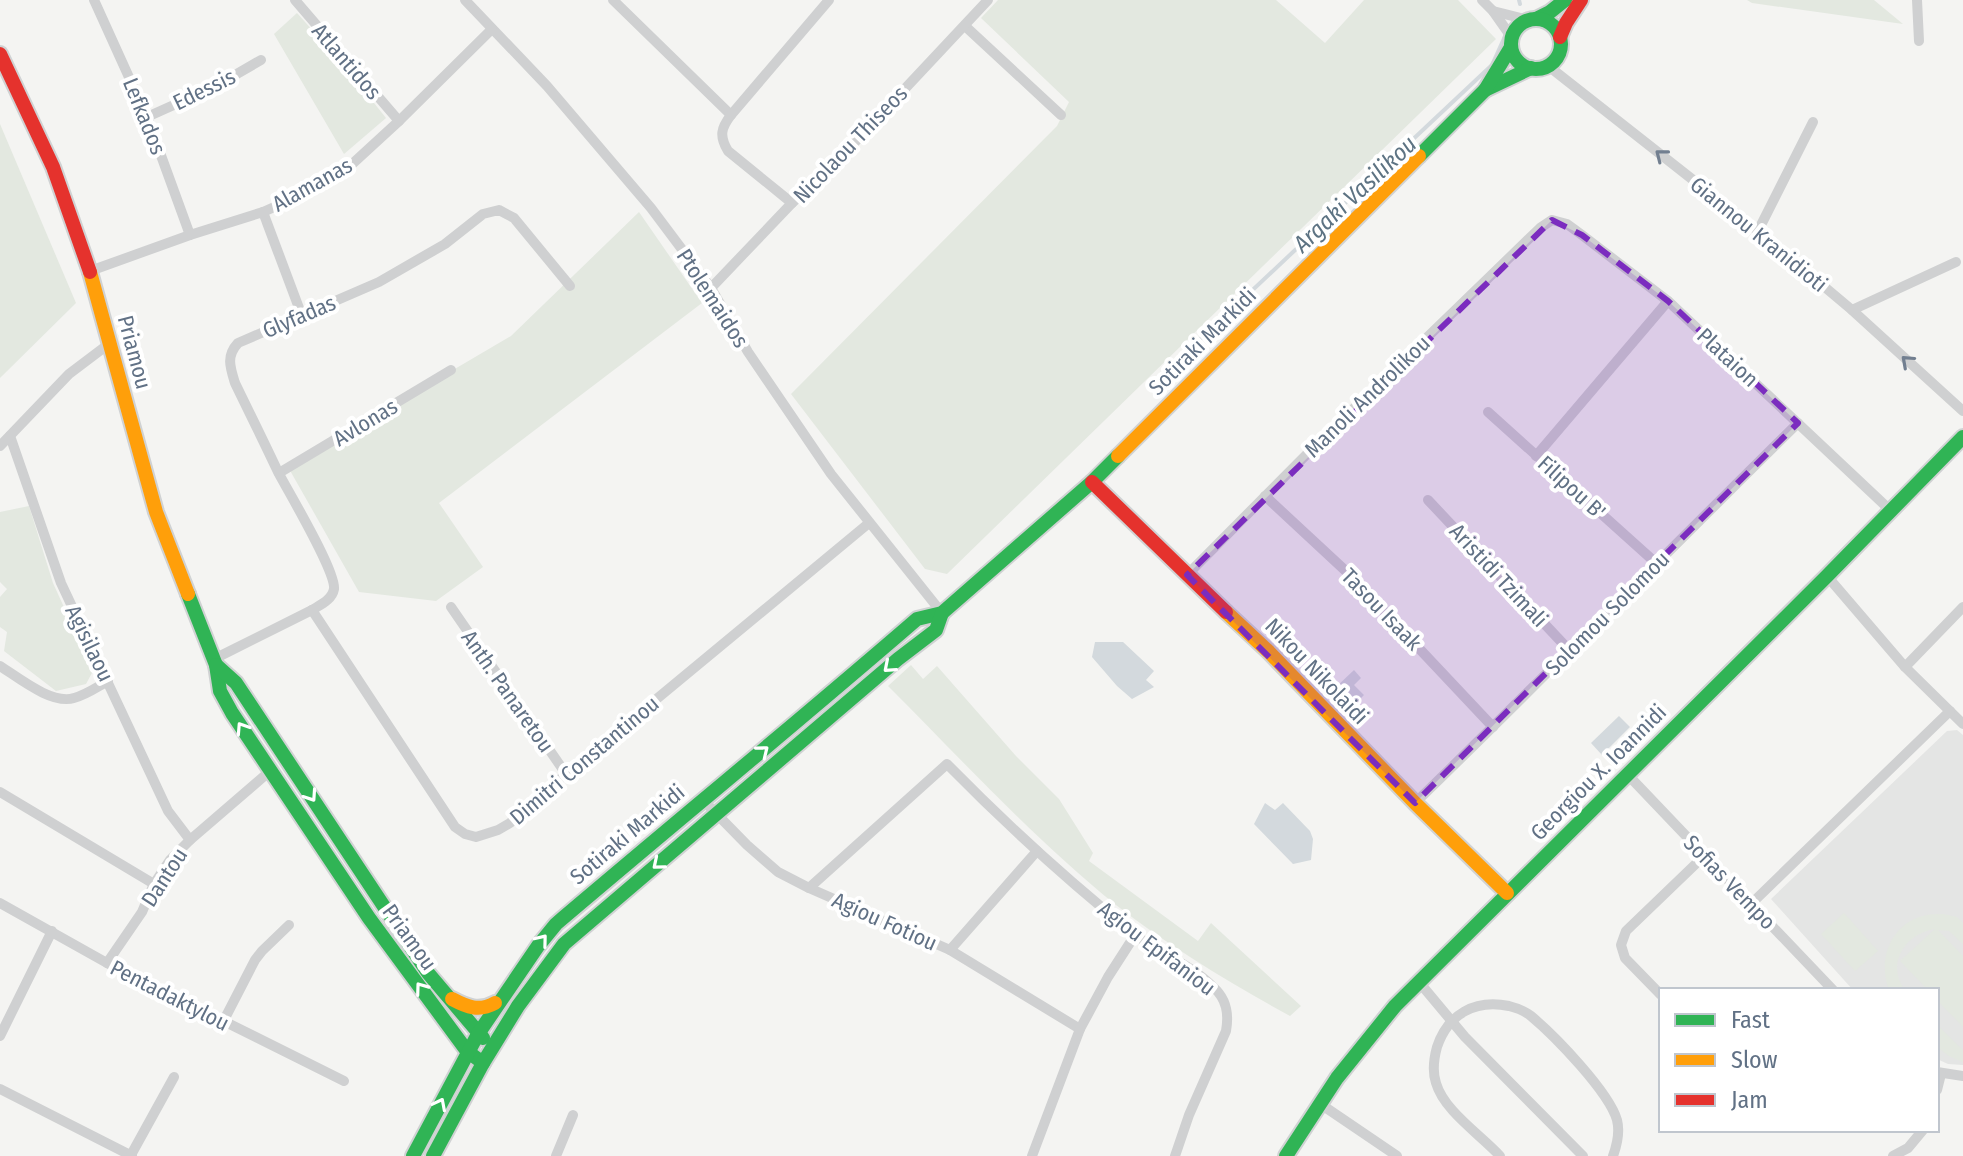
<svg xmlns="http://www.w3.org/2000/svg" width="1963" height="1156" viewBox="0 0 1963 1156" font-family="'Fira Sans Condensed',sans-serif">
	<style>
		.built { fill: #e4e5e4 }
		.green { fill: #e3e8e0 }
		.water { fill: #d3d9dd }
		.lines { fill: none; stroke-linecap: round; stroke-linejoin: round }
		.stream { stroke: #d3d9dd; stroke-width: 4 }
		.fast-casing { stroke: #d0d2d3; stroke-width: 18 }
		.slow-casing { stroke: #d0d2d3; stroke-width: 18 }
		.jam-casing { stroke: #d0d2d3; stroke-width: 18 }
		.street { stroke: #cfd0d1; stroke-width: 10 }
		.fast { stroke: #30b455; stroke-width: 14 }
		.slow { stroke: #ff9f0a; stroke-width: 14 }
		.jam { stroke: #e5322d; stroke-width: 14 }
		.oneway { stroke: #727f90 }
		.oneway2 { stroke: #fff }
		.marked { fill: #7b2cbf; fill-opacity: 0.2; stroke: #7b2cbf; stroke-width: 6; stroke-dasharray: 16 10; stroke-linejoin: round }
		.labels { text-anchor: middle; stroke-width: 8; stroke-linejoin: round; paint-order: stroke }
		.street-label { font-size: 22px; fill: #617185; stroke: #fff }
		.water-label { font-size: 24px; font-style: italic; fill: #5d7383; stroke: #fff }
	</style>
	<rect width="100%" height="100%" fill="#f4f4f2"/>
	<path class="built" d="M1957,730L1963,735V1065L1948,1064L1937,1059V990H1853L1771,899L1947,731Z"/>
	<g class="green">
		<path d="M998,0H1276L1325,43L1364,0H1458L1496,39L947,574L925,569L791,394L1057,126L1069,102L981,18Z"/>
		<path d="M1747,0H1874L1903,24L1752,3Z"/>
		<path d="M297,13L346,68L386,118L344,154L274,34Z"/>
		<path d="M0,124L76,303L0,378Z"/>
		<path d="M639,212L702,303L439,503L483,567L436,601L359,592L288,467L511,336Z"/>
		<path d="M29,506L53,583L93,671L86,684L56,691L4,651L7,632L0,627V597L7,589L0,582V512Z"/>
		<path d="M911,665L923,679L937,666L1016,756L1059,799L1093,853L1089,861L1198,941L1211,923L1301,1006L1290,1016C1230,983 1170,947 1116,905C1034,839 962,760 888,686Z"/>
		<path d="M1844,913L1878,951L1855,971L1821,934Z"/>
		<path d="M1943,914L1957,917L1963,923V944L1949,931L1938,930L1963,956V1027L1937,1000V990H1928L1900,961L1935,929C1906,933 1885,964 1905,990H1889C1877,960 1891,924 1923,916C1930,914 1937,914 1943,914Z"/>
		<path d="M1937,1025L1963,1050V1062L1949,1056L1937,1047Z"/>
	</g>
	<g class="water">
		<path d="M1095,642H1123L1154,671L1146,680L1154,687L1132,699L1117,686L1092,657Z"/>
		<path d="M1354,670L1361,678L1354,685L1364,695L1353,706L1336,687Z"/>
		<path d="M1619,716L1630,727L1602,755L1591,743Z"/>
		<path d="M1265,803L1275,810L1283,803L1310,831L1313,839L1311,860L1293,864L1254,824Z"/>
	</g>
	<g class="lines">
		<g class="stream">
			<path d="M1519,0L1520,4"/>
			<path d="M1193,346L1492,65L1506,34"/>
		</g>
		<defs>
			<g id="fast">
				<path d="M1536,19L1550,12L1565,0"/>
				<circle cx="1536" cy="44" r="25"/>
				<path d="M1485,90L1531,68"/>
				<path d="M1419,156L1485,90L1511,47"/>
				<path d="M188,594L216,665L220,691L232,713L369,918L467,1051L483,1063"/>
				<path d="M216,665L236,683L428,973L483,1038"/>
				<path d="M413,1156L478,1034L538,946L556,924C676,822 798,722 917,619L942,613L1092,482L1118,456"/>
				<path d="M433,1156L483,1063L518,1006L564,944L898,659L936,630L942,613"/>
				<path d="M1286,1156L1337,1078L1395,1006L1827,576L1963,437"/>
			</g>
			<g id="slow">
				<path d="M90,272L156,512L188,594"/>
				<path d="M1118,456L1419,156"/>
				<path d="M1226,612L1269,652L1415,803L1507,893"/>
				<path d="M452,999C467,1007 479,1012 495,1003"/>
			</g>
			<g id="jam">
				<path d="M1560,37L1566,23L1581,0"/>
				<path d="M0,54L53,167L90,272"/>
				<path d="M1092,482L1226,612"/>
			</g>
		</defs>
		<use href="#fast" class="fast-casing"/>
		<use href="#slow" class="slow-casing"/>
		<use href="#jam" class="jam-casing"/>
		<g class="street">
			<path d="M94,0L147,117L190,235"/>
			<path d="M295,0L399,121"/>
			<path d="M465,0L547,86L651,208L711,288L748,352L831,474L942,613"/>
			<path d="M613,0L731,115"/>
			<path d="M1482,0L1493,11L1512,38"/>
			<path d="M1917,0L1919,41"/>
			<path d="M1493,11L1528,20"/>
			<path d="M965,26L1061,115"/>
			<path d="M1547,65L1758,231L1852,310L1963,411"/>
			<path d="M147,117L216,86L261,60"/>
			<path d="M792,203L728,151C719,136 721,128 731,115L829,0"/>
			<path d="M263,212L302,316"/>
			<path d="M1758,231L1813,122"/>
			<path d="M90,271L190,235L263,212L299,196L350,166L399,121L492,29"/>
			<path d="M711,288L792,203L840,158L988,0"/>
			<path d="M1852,310L1956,262"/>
			<path d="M1488,412L1656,563"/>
			<path d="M10,436L61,583L168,811L190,840"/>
			<path d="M0,446L69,374L110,343"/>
			<path d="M1536,456L1668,301"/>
			<path d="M279,473L451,370"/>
			<path d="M1265,496L1349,574L1493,727"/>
			<path d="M1428,500L1570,651"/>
			<path d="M1187,575L1317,444L1540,228L1552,220L1567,224L1582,235L1668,301L1891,511"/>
			<path d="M1827,576L1905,667L1963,724"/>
			<path d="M451,607L566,774"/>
			<path d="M312,610L455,827L465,834L476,837L498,830L510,823L566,774L869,523"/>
			<path d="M214,659L312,610C320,605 332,600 334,589C336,571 289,493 278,472C264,442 249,412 235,383C230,367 226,356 238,343L379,282L445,244L483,214L499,210L514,218L570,286"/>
			<path d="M0,666C19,678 52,705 74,698C86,695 97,687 108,681"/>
			<path d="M1905,667L1963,607"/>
			<path d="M1628,775L1833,990"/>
			<path d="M0,792L154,884"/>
			<path d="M702,799L747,845L778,872L809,888L950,950L1080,1029"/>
			<path d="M1415,803C1544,678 1670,549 1798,423"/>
			<path d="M809,888L947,764C1005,823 1067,880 1132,932C1157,953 1190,963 1213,987C1227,999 1229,1014 1226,1031L1189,1115L1175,1156"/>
			<path d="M0,903L107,963L344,1081"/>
			<path d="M1752,903L1950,711"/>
			<path d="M950,950L1037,851"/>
			<path d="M107,963L142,912L154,884L170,860L190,840L270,771"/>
			<path d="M1419,982L1465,1037L1583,1156"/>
			<path d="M1661,995L1625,958L1621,945L1626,931L1704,856"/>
			<path d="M223,1022L255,960L262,951L289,925"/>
			<path d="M0,1036L52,931"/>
			<path d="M1937,1072L1963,1076"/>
			<path d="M0,1089L132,1156"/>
			<path d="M1937,1090L1941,1074"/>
			<path d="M1319,1103L1397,1156"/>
			<path d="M131,1155L174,1077"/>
			<path d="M556,1156L573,1115"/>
			<path d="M1032,1156L1080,1029L1108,977L1135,935"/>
			<path d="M1500,1156C1481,1135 1444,1111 1436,1083C1432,1071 1434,1058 1437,1047C1448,1014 1475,999 1509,1006C1517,1008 1526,1012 1531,1016C1555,1036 1609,1092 1617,1120C1620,1132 1617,1145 1613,1156"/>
			<path d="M1893,1156L1908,1148L1923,1130"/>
		</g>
		<use href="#fast" class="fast"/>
		<use href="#slow" class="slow"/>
		<use href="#jam" class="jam"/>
	</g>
	<defs><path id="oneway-chevron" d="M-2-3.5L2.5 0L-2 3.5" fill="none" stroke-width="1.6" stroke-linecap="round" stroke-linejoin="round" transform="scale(2)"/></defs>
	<g class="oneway">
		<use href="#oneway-chevron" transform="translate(1661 155) rotate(-142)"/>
		<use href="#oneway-chevron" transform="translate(1907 361) rotate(-138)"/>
	</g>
	<g class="oneway2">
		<use href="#oneway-chevron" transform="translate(889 667) rotate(139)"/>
		<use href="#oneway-chevron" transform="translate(242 728) rotate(-123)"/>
		<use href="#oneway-chevron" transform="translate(763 751) rotate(-39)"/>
		<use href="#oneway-chevron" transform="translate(311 796) rotate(56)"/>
		<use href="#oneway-chevron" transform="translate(658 864) rotate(140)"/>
		<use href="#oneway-chevron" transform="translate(542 940) rotate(-51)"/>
		<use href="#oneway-chevron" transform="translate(421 988) rotate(-126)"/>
		<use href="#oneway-chevron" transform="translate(440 1104) rotate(-63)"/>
	</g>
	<path class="marked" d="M1552,220L1582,235L1668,301L1798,423L1415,803L1187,575Z"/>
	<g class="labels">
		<g class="street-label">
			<text transform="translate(347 61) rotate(49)" y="8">Atlantidos</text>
			<text transform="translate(204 89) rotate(-26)" y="8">Edessis</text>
			<text transform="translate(145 116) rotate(68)" y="8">Lefkados</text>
			<text transform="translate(850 144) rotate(-46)" y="8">Nicolaou Thiseos</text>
			<text transform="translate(312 184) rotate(-29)" y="8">Alamanas</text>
			<text transform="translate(1759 234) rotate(39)" y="8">Giannou Kranidioti</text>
			<text transform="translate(713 298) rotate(57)" y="8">Ptolemaidos</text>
			<text transform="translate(299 316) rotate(-23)" y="8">Glyfadas</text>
			<text transform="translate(1202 341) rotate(-45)" y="8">Sotiraki Markidi</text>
			<text transform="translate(135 352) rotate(75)" y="8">Priamou</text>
			<text transform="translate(1728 357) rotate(43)" y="8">Plataion</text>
			<text transform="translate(1367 396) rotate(-44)" y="8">Manoli Androlikou</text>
			<text transform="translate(365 422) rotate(-31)" y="8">Avlonas</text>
			<text transform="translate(1572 487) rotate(42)" y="8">Filipou B'</text>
			<text transform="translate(1499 575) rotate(47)" y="8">Aristidi Tzimali</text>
			<text transform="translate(1382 609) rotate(46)" y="8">Tasou Isaak</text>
			<text transform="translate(1607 613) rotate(-45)" y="8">Solomou Solomou</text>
			<text transform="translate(90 643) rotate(64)" y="8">Agisilaou</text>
			<text transform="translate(1317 671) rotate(46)" y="8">Nikou Nikolaidi</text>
			<text transform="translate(508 691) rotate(55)" y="8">Anth. Panaretou</text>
			<text transform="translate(584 760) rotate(-40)" y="8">Dimitri Constantinou</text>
			<text transform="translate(1598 772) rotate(-45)" y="8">Georgiou X. Ioannidi</text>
			<text transform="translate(627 834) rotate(-40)" y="8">Sotiraki Markidi</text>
			<text transform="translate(164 877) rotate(-57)" y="8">Dantou</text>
			<text transform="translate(1730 882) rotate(46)" y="8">Sofias Vempo</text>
			<text transform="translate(885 921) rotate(24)" y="8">Agiou Fotiou</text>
			<text transform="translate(410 937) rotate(54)" y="8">Priamou</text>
			<text transform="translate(1157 948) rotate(37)" y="8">Agiou Epifaniou</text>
			<text transform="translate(170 995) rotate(27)" y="8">Pentadaktylou</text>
		</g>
		<g class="water-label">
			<text transform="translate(1355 194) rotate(-43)" y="8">Argaki Vasilikou</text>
		</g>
	</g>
	<rect x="1659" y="988" width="280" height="144" fill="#ffffff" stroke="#c0c6ce" stroke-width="2"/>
	<rect x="1675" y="1014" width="40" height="12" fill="#30b455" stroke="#c0c6ce" stroke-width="2"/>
	<text x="1731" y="1028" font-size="24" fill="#617185">Fast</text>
	<rect x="1675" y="1054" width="40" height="12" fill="#ff9f0a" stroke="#c0c6ce" stroke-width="2"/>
	<text x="1731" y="1068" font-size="24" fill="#617185">Slow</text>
	<rect x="1675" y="1094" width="40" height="12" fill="#e5322d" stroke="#c0c6ce" stroke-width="2"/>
	<text x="1731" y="1108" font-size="24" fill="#617185">Jam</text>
</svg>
